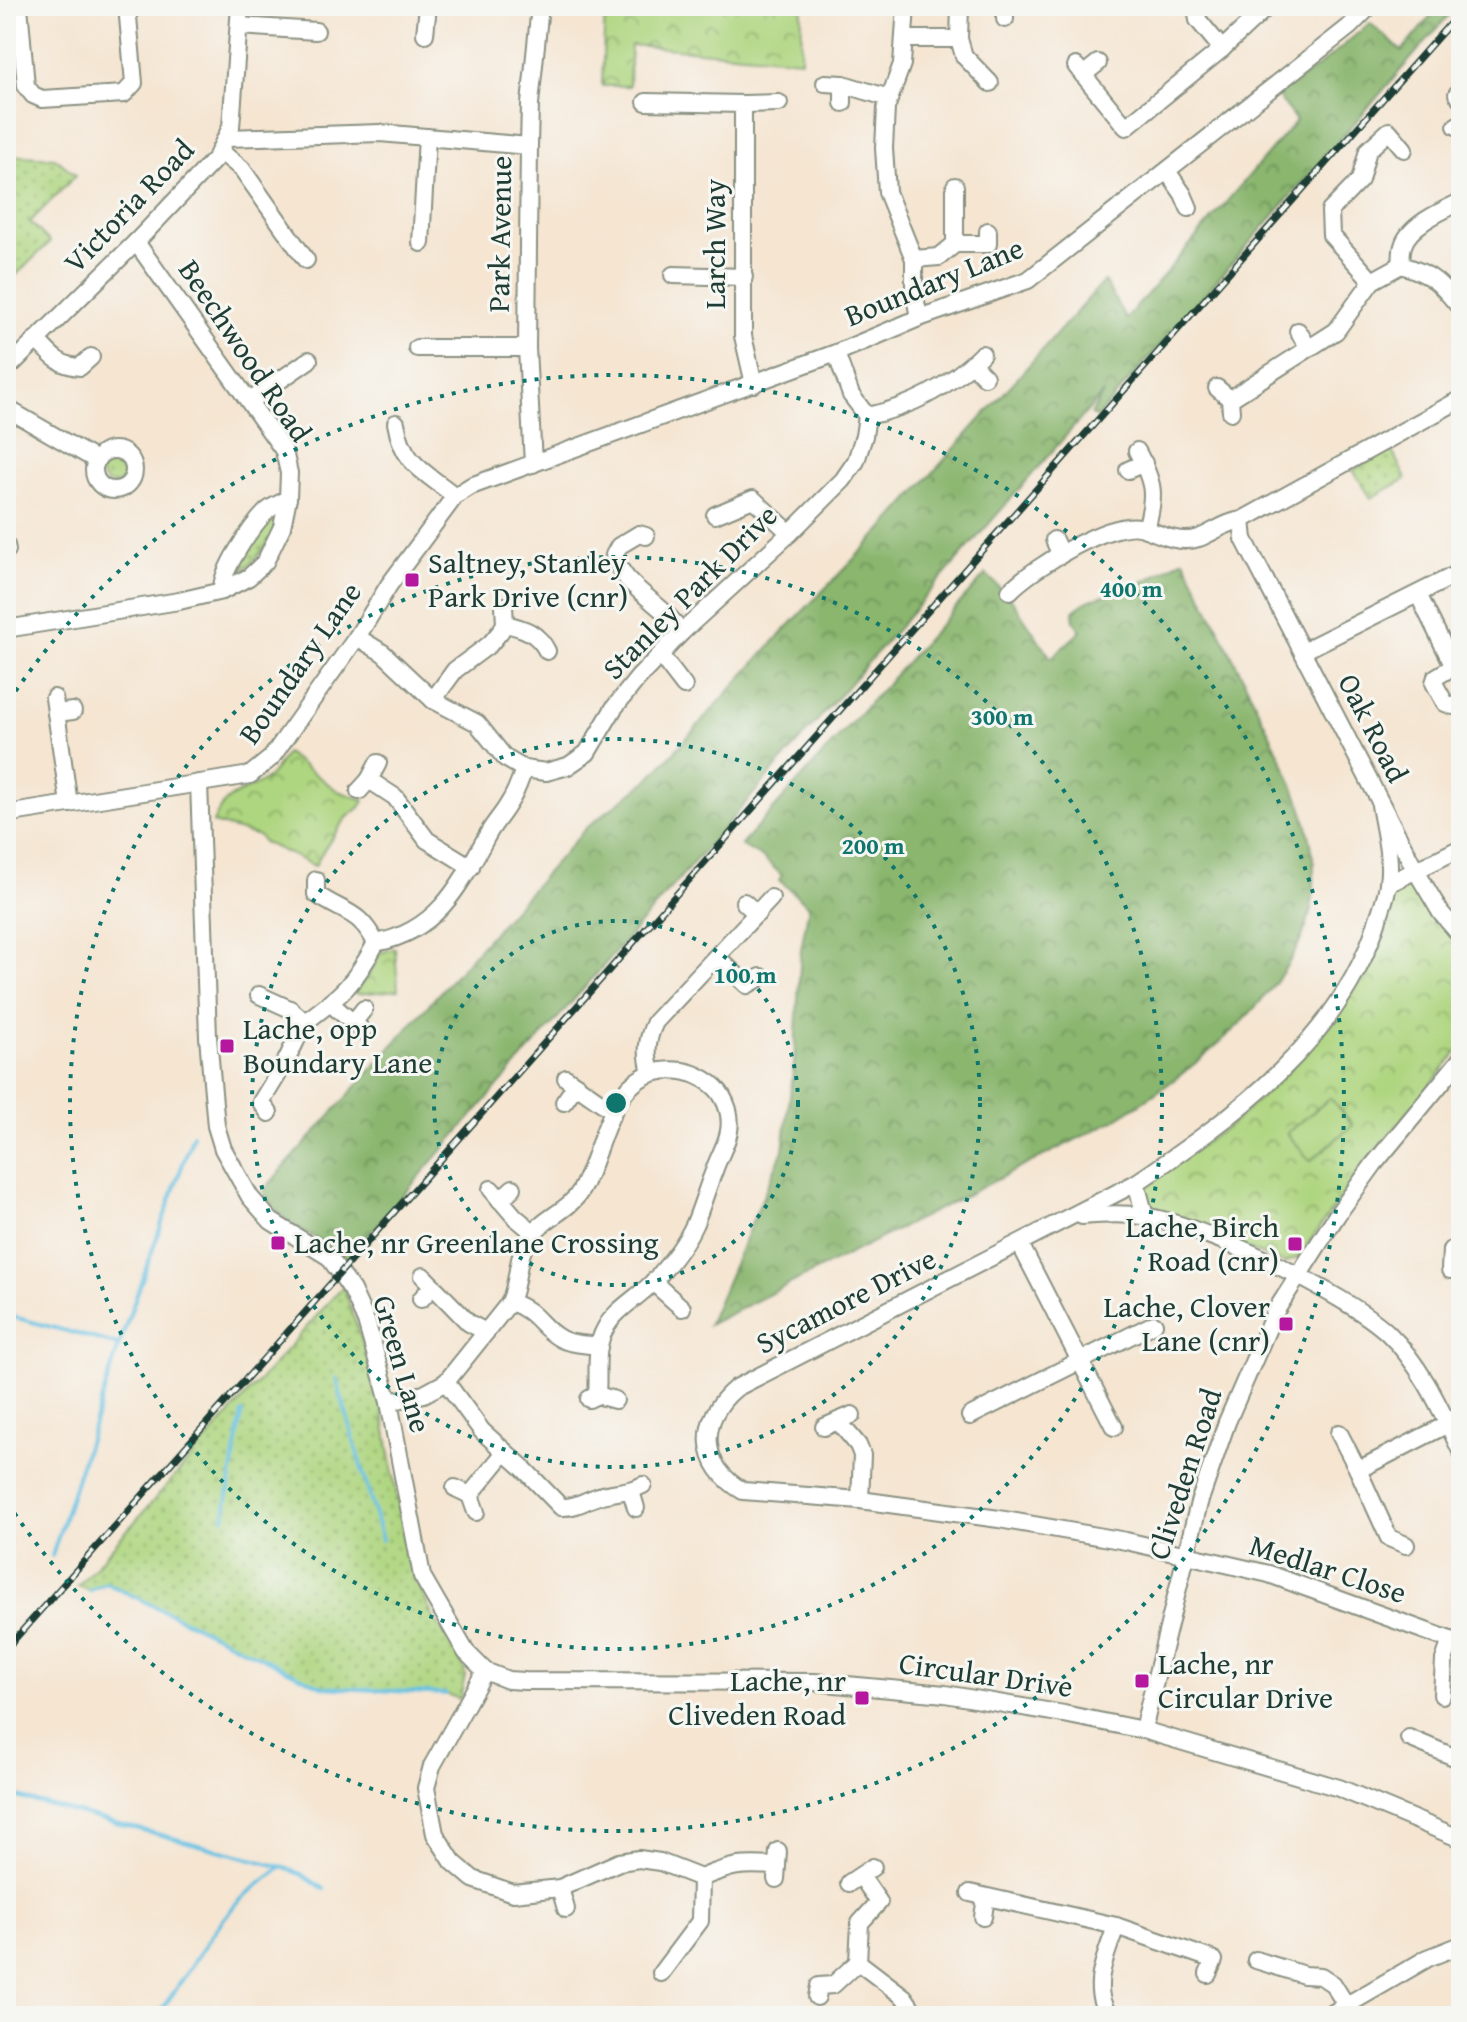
<svg xmlns="http://www.w3.org/2000/svg" width="1467" height="2022" viewBox="0 0 1467 2022" font-family="'Gentium Book Plus',serif">
	<style>
		.grass { fill: url(#grass-dots); stroke: #66895a; stroke-width: 2 }
		.forest { fill: url(#forest-crowns); stroke: #547a51; stroke-width: 2 }
		.park { fill: url(#park-crowns); stroke: #66895a; stroke-width: 2 }
		.pitch { fill: #aed57f; stroke: #66895a; stroke-width: 2 }
		.lines { fill: none; stroke-linecap: round; stroke-linejoin: round }
		.stream { stroke: #64c0e2; stroke-width: 4 }
		.minor-casing { stroke: #8a9182; stroke-width: 20 }
		.minor { stroke: #fff; stroke-width: 16 }
		.rail-casing { stroke: #1f3d34; stroke-width: 7 }
		.rail { stroke: #f6f6f2; stroke-width: 4; stroke-dasharray: 12; stroke-linecap: butt }
		.ring { fill: none; stroke: #0f766e; stroke-width: 4; stroke-dasharray: 4 8 }
		.poi-dot { fill: #b5179e; stroke: #f6f6f2; stroke-width: 3 }
		.labels { text-anchor: middle; stroke-width: 6; stroke-linejoin: round; paint-order: stroke }
		.street-label { font-size: 30px; fill: #1f3d34; stroke: #f6f6f2 }
		.poi-label { font-size: 30px; fill: #1f3d34; stroke: #f6f6f2; text-anchor: start }
		.centre { fill: #0f766e; stroke: #f6f6f2; stroke-width: 4 }
		.ring-label { font-size: 24px; text-anchor: middle; font-weight: bold; fill: #0f766e; stroke: #f6f6f2; stroke-width: 6; stroke-linejoin: round; paint-order: stroke }
	</style>
	<defs>
		<pattern id="grass-dots" width="8" height="8" patternUnits="userSpaceOnUse" patternTransform="scale(2)"><rect width="8" height="8" fill="#aed57f"/><path d="M2 2h.1M6 6h.1" fill="none" stroke="#8dae69" stroke-width="1.8" stroke-linecap="round"/></pattern>
		<pattern id="forest-crowns" width="20" height="18" patternUnits="userSpaceOnUse" patternTransform="scale(2)"><rect width="20" height="18" fill="#8ab66e"/><path d="M2 6a3 3 0 1 1 6 0M12 15a3 3 0 1 1 6 0" fill="none" stroke="#70955b"/></pattern>
		<pattern id="park-crowns" width="20" height="18" patternUnits="userSpaceOnUse" patternTransform="scale(2)"><rect width="20" height="18" fill="#aed57f"/><path d="M2 6a3 3 0 1 1 6 0M12 15a3 3 0 1 1 6 0" fill="none" stroke="#8dae69"/></pattern>
	</defs>
	<rect width="100%" height="100%" fill="#f6f6f2"/>
	<filter id="ink" filterUnits="userSpaceOnUse"><feTurbulence type="fractalNoise" baseFrequency=".0125" numOctaves="2"/><feDisplacementMap in="SourceGraphic" scale="16" xChannelSelector="R" yChannelSelector="G"/><feConvolveMatrix kernelMatrix="1 2 1 2 8 2 1 2 1" color-interpolation-filters="sRGB"/></filter>
	<filter id="wash" filterUnits="userSpaceOnUse"><feTurbulence type="fractalNoise" baseFrequency=".006" numOctaves="4" result="noise"/><feDisplacementMap in="SourceGraphic" scale="32" xChannelSelector="R" yChannelSelector="G"/><feGaussianBlur stdDeviation="1.8" result="paint"/><feColorMatrix in="noise" values="0 0 0 0 0 0 0 0 0 0 0 0 0 0 0 0 0 1.4 0 .05"/><feComposite in="paint" operator="in"/></filter>
	<g filter="url(#wash)">
		<rect width="100%" height="100%" fill="#f5e5d1"/>
		<g class="grass">
			<path d="M6,155L55,158L76,175L30,222L50,242L6,285Z"/>
			<path d="M1391,449L1406,479L1371,498L1353,470Z"/>
			<circle cx="114" cy="470" r="14"/>
			<path d="M278,510C280,535 253,566 232,577L230,570L260,527Z"/>
			<path d="M343,1286L380,1394L408,1563L435,1621L459,1652L463,1665L465,1675L460,1699L446,1694L323,1687L106,1583L89,1591L78,1586Z"/>
		</g>
		<g class="forest">
			<path d="M1439,6H1457L1096,418L1091,414L1104,392L344,1263C323,1234 296,1233 278,1212C272,1206 268,1198 263,1191L587,827L647,781L675,751L779,636L880,532L1104,281L1126,319L1296,121L1277,95L1319,66L1370,23L1402,51Z"/>
			<path d="M1184,559C1210,612 1237,664 1262,718C1287,770 1317,826 1314,886C1310,984 1191,1072 1115,1120L708,1325L783,1150L794,1065L801,949L809,906L779,880L782,875L763,858L741,845L986,574L1012,600L1051,658L1081,631L1074,621L1073,612C1089,595 1111,595 1132,587C1150,580 1167,568 1184,559Z"/>
		</g>
		<g class="park">
			<path d="M605,6H802L801,60L631,45L629,86H602Z"/>
			<path d="M286,753L338,791L364,800C361,809 357,809 350,815C341,823 320,855 315,866L263,842L259,836L213,823C225,790 241,796 266,779C274,774 280,762 286,753Z"/>
			<path d="M1406,881L1416,884L1461,941V1048L1359,1172L1298,1258L1284,1263L1156,1214L1145,1204L1141,1192L1148,1182L1232,1124L1288,1071L1330,1023L1396,886Z"/>
			<path d="M395,948L398,990L358,994L354,992L367,978L380,953Z"/>
		</g>
		<path class="pitch" d="M1330,1098L1353,1125L1310,1161L1287,1133Z"/>
		<g class="lines">
			<g class="stream">
				<path d="M6,1315L119,1345"/>
				<path d="M336,1378L382,1540"/>
				<path d="M224,1518L242,1413"/>
				<path d="M52,1556L119,1345L193,1135"/>
				<path d="M89,1591L106,1583L323,1687L446,1694"/>
				<path d="M6,1794L282,1867"/>
				<path d="M156,2016C183,1984 202,1945 229,1912C244,1894 264,1881 282,1867L301,1874L324,1889"/>
			</g>
		</g>
	</g>
	<g filter="url(#ink)">
		<g class="lines">
			<defs>
				<g id="minor">
					<path d="M19,6L26,86L33,95L42,99L124,94L134,83L127,6"/>
					<path d="M906,6L902,64L886,108L884,148L887,192L914,259V291L919,318"/>
					<path d="M1196,6L1198,20L1222,49"/>
					<path d="M1005,19V6"/>
					<path d="M239,26L316,31"/>
					<path d="M425,34L428,6"/>
					<path d="M906,39H959L960,6"/>
					<path d="M959,39L964,56L990,83"/>
					<path d="M1076,66L1126,127L1222,49L1268,6"/>
					<path d="M1083,75L1098,63"/>
					<path d="M825,83L843,84L889,98"/>
					<path d="M843,84V103"/>
					<path d="M1457,94L1461,99"/>
					<path d="M646,102L743,104V336L754,384"/>
					<path d="M743,104L779,103"/>
					<path d="M1456,126L1461,123"/>
					<path d="M227,138L380,133L529,146"/>
					<path d="M220,151L242,169L306,260"/>
					<path d="M1167,171L1183,194L1189,208"/>
					<path d="M955,186V244"/>
					<path d="M136,242L284,451L289,473L288,498C281,504 272,506 266,512C251,527 220,572 222,591"/>
					<path d="M421,243L427,137"/>
					<path d="M914,259L939,257L955,244H988V231"/>
					<path d="M1401,265C1402,259 1401,251 1403,246C1408,226 1441,211 1458,203L1461,207"/>
					<path d="M673,275L744,277"/>
					<path d="M1372,281L1331,235L1330,211L1360,180L1368,150L1389,131L1404,149"/>
					<path d="M1298,331L1308,347"/>
					<path d="M36,339C50,354 58,366 80,367L91,357"/>
					<path d="M417,348H527"/>
					<path d="M972,364L985,377"/>
					<path d="M6,370L136,242L216,158L231,127L240,6"/>
					<path d="M1217,388L1230,399"/>
					<path d="M1461,399L1242,520L1244,539L1416,871L1441,913L1461,936"/>
					<path d="M250,401L309,360"/>
					<path d="M6,408L96,460"/>
					<path d="M1231,412L1230,399L1336,331L1372,281L1401,265C1433,274 1441,284 1461,309"/>
					<path d="M867,416C912,407 949,387 982,354"/>
					<path d="M396,423C403,465 424,471 455,496"/>
					<circle cx="114" cy="470" r="20"/>
					<path d="M1137,451C1154,483 1156,494 1146,529C1163,536 1181,544 1199,538C1214,532 1226,522 1242,520"/>
					<path d="M533,464L527,348L529,146L530,104L540,6"/>
					<path d="M1128,470L1144,463"/>
					<path d="M715,515L753,499L790,533"/>
					<path d="M646,536L639,534L619,546L614,555C621,578 638,589 655,604C665,612 674,622 682,632"/>
					<path d="M1054,540L1061,555"/>
					<path d="M6,545L7,550"/>
					<path d="M1010,591C1031,569 1117,514 1146,529"/>
					<path d="M1418,594L1453,665"/>
					<path d="M505,624C524,628 538,633 547,651"/>
					<path d="M6,629L179,601L222,591L249,577L265,562L282,527L288,498"/>
					<path d="M357,637L383,653L433,700L477,723L505,758L524,769L546,772L568,766L587,753L614,708L638,678L682,632L790,533L843,480L856,461L864,436L867,416L851,395L836,353"/>
					<path d="M1303,651L1461,572"/>
					<path d="M661,656L684,686"/>
					<path d="M1461,662L1436,677L1434,683L1445,703L1453,706L1461,702"/>
					<path d="M54,698L69,804"/>
					<path d="M433,700L455,670L490,644L500,632L505,624L504,606"/>
					<path d="M56,713L73,711"/>
					<path d="M369,780L395,797L427,840L471,867"/>
					<path d="M199,783L208,1037L216,1126L223,1149L250,1197L271,1221L329,1257L352,1290L366,1321L389,1402L422,1576L466,1652L485,1671L508,1680L525,1681L814,1682L945,1694L1064,1714L1143,1730L1339,1788L1461,1839"/>
					<path d="M359,791L369,780L378,763"/>
					<path d="M1380,805C1384,830 1392,858 1388,883C1387,895 1382,907 1378,919C1342,1039 1235,1116 1136,1183L736,1388C698,1419 699,1466 743,1491L860,1500L999,1519L1126,1541L1269,1574L1461,1644"/>
					<path d="M6,814L250,775L271,758L357,637L389,585L455,496L471,486L836,353L919,318L1028,280L1349,27L1370,6"/>
					<path d="M316,880V894C345,914 358,909 376,943"/>
					<path d="M1388,884L1461,848"/>
					<path d="M744,902L757,914"/>
					<path d="M717,957L747,985L761,977"/>
					<path d="M259,995L290,1009L305,1022L286,1061L261,1102L269,1113"/>
					<path d="M330,1003L363,1031"/>
					<path d="M305,1022C342,995 354,984 376,943C438,931 460,885 488,834C494,823 503,814 509,803C516,793 520,780 524,769"/>
					<path d="M353,1023L364,1009"/>
					<path d="M651,1073C646,1053 646,1041 655,1022L771,898"/>
					<path d="M566,1078L612,1110"/>
					<path d="M564,1102L576,1085"/>
					<path d="M1136,1183L1145,1216"/>
					<path d="M491,1189L515,1217L533,1232"/>
					<path d="M500,1200L513,1188"/>
					<path d="M1082,1216C1102,1214 1123,1213 1143,1216C1202,1224 1345,1293 1388,1333C1422,1366 1441,1410 1461,1451"/>
					<path d="M1020,1244L1114,1427"/>
					<path d="M1450,1270L1451,1250"/>
					<path d="M423,1276L469,1323L486,1332"/>
					<path d="M653,1282L682,1308"/>
					<path d="M421,1299L433,1286"/>
					<path d="M510,1302C538,1311 539,1327 561,1339C572,1345 587,1344 599,1346"/>
					<path d="M446,1382L482,1431L522,1467L561,1507C576,1508 585,1500 599,1496C614,1491 628,1493 643,1485"/>
					<path d="M589,1399L597,1395L615,1400"/>
					<path d="M389,1402L424,1394L446,1382L510,1302C520,1279 515,1255 532,1234C546,1217 570,1210 581,1190C606,1145 610,1061 682,1071C696,1073 715,1083 722,1096C728,1106 731,1119 729,1131C727,1144 718,1158 714,1171C707,1188 702,1206 695,1223C686,1243 668,1266 653,1282C638,1298 615,1309 605,1329C594,1348 599,1373 597,1395"/>
					<path d="M970,1416L1154,1324"/>
					<path d="M838,1421L858,1445L862,1455L860,1500"/>
					<path d="M824,1427L852,1415"/>
					<path d="M1339,1433L1358,1470"/>
					<path d="M455,1488L470,1495"/>
					<path d="M631,1491L636,1508"/>
					<path d="M476,1512L470,1495L505,1452"/>
					<path d="M1406,1545L1389,1538L1358,1470L1448,1424"/>
					<path d="M485,1671L432,1766L426,1788L435,1834L453,1862L473,1879L513,1893L560,1888L619,1862L639,1859L660,1862L701,1878C735,1864 741,1864 777,1866"/>
					<path d="M1442,1695L1444,1660L1451,1640"/>
					<path d="M1143,1730L1199,1503L1227,1422L1275,1312L1337,1215L1374,1164L1461,1059"/>
					<path d="M1409,1738L1461,1760"/>
					<path d="M776,1879L778,1851"/>
					<path d="M849,1883L873,1867"/>
					<path d="M560,1888L566,1909"/>
					<path d="M970,1893L1116,1926L1214,1960L1208,1974"/>
					<path d="M983,1917L986,1897"/>
					<path d="M1256,1960L1304,1975L1321,1976L1333,1984L1346,2005"/>
					<path d="M858,1962L860,1923L879,1902L861,1876"/>
					<path d="M661,1973L700,1921L701,1878"/>
					<path d="M817,1997L819,1986L833,1985L858,1962L904,1997L917,2016"/>
					<path d="M1110,2016C1088,1989 1107,1955 1116,1926"/>
					<path d="M1328,2016L1428,1958L1461,1945"/>
				</g>
			</defs>
			<use href="#minor" class="minor-casing"/>
			<use href="#minor" class="minor"/>
			<defs>
				<path id="rail" d="M6,1649L1461,11"/>
			</defs>
			<use href="#rail" class="rail-casing"/>
			<use href="#rail" class="rail"/>
		</g>
	</g>
	<g class="ring">
		<circle cx="616" cy="1103" r="182"/>
		<circle cx="616" cy="1103" r="364"/>
		<circle cx="616" cy="1103" r="546"/>
		<path d="M9 701A728 728 0 1 1 9 1505"/>
	</g>
	<g class="poi-dot">
		<rect x="404" y="572" width="16" height="16" rx="4"/>
		<rect x="219" y="1038" width="16" height="16" rx="4"/>
		<rect x="270" y="1235" width="16" height="16" rx="4"/>
		<rect x="1287" y="1236" width="16" height="16" rx="4"/>
		<rect x="1278" y="1316" width="16" height="16" rx="4"/>
		<rect x="1134" y="1673" width="16" height="16" rx="4"/>
		<rect x="854" y="1690" width="16" height="16" rx="4"/>
	</g>
	<g class="labels">
		<g class="street-label">
			<text transform="translate(129 206) rotate(-46)" y="10">Victoria Road</text>
			<text transform="translate(500 234) rotate(-89)" y="10">Park Avenue</text>
			<text transform="translate(715 244) rotate(-90)" y="10">Larch Way</text>
			<text transform="translate(934 282) rotate(-22)" y="10">Boundary Lane</text>
			<text transform="translate(245 351) rotate(56)" y="10">Beechwood Road</text>
			<text transform="translate(690 592) rotate(-45)" y="10">Stanley Park Drive</text>
			<text transform="translate(300 663) rotate(-55)" y="10">Boundary Lane</text>
			<text transform="translate(1373 728) rotate(63)" y="10">Oak Road</text>
			<text transform="translate(846 1301) rotate(-27)" y="10">Sycamore Drive</text>
			<text transform="translate(402 1364) rotate(74)" y="10">Green Lane</text>
			<text transform="translate(1185 1474) rotate(-72)" y="10">Cliveden Road</text>
			<text transform="translate(1328 1569) rotate(18)" y="10">Medlar Close</text>
			<text transform="translate(986 1675) rotate(8)" y="10">Circular Drive</text>
		</g>
		<g class="poi-label">
			<text x="428" y="573">Saltney, Stanley<tspan x="428" dy="34">Park Drive (cnr)</tspan></text>
			<text x="243" y="1039">Lache, opp<tspan x="243" dy="34">Boundary Lane</tspan></text>
			<text x="1279" y="1237" text-anchor="end">Lache, Birch<tspan x="1279" dy="34">Road (cnr)</tspan></text>
			<text x="294" y="1253">Lache, nr Greenlane Crossing</text>
			<text x="1270" y="1317" text-anchor="end">Lache, Clover<tspan x="1270" dy="34">Lane (cnr)</tspan></text>
			<text x="1158" y="1674">Lache, nr<tspan x="1158" dy="34">Circular Drive</tspan></text>
			<text x="846" y="1691" text-anchor="end">Lache, nr<tspan x="846" dy="34">Cliveden Road</tspan></text>
		</g>
	</g>
	<circle cx="616" cy="1103" r="12" class="centre"/>
	<g class="ring-label">
		<text x="1131" y="597">400 m</text>
		<text x="1002" y="725">300 m</text>
		<text x="873" y="854">200 m</text>
		<text x="745" y="983">100 m</text>
	</g>
	<rect width="1467" height="2022" fill="none" stroke="#f6f6f2" stroke-width="32"/>
</svg>
